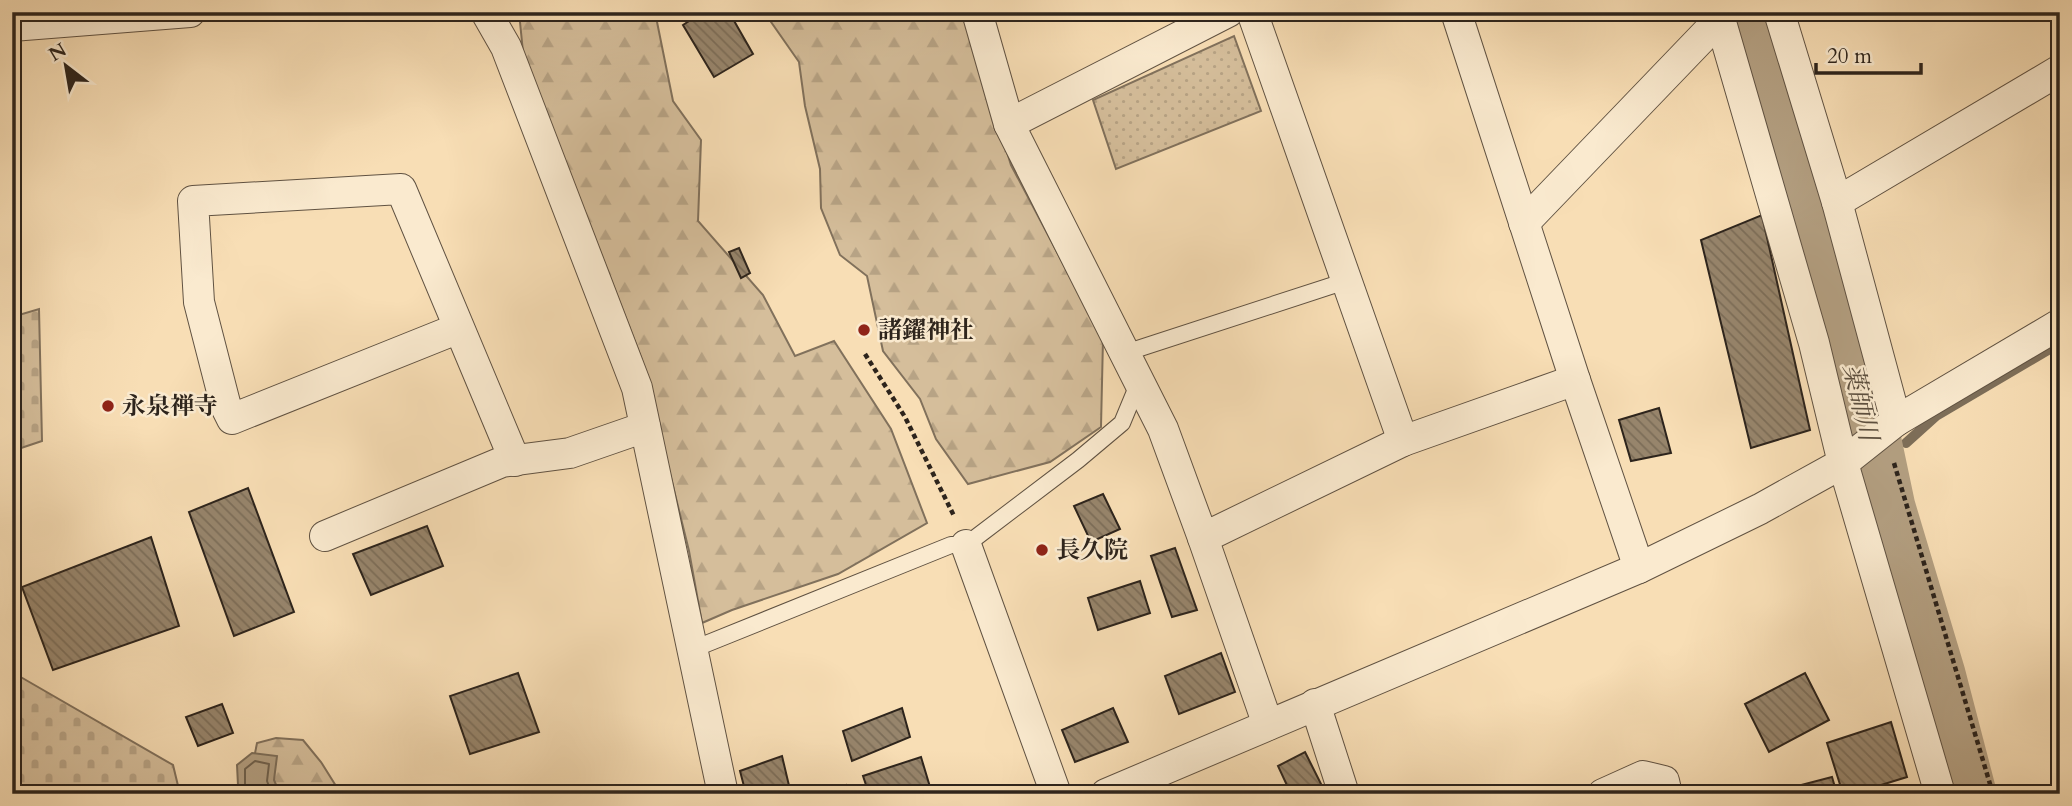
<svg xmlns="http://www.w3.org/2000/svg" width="2072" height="806" viewBox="0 0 2072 806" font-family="Cardo,'Noto Serif JP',serif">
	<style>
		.forest { fill: url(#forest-firs); stroke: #81715c; stroke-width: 2 }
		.cemetery { fill: url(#cemetery-stones); stroke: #81715c; stroke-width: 2 }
		.park { fill: url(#park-dots); stroke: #81715c; stroke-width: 2 }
		.water { fill: #b39f81; stroke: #7d6e59; stroke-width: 2 }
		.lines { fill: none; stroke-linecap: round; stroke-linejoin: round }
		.shore { stroke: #70624e; stroke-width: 2 }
		.stream { stroke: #7d6e59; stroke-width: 10 }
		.river { stroke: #b39f81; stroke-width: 63 }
		.building { fill: url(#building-back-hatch); stroke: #2d241c; stroke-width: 2 }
		.lane-casing { stroke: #605242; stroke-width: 18 }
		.street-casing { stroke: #605242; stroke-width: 32 }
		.path { stroke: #2d241c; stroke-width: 4.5; stroke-dasharray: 5 3.5; stroke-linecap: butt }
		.lane { stroke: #faeacf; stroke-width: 16 }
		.street { stroke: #faeacf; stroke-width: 30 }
		.poi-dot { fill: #8f2418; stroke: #faeacf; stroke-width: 2.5 }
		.labels { text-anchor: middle; stroke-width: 5; stroke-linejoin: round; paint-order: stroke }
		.poi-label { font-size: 24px; font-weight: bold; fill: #2d241c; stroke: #faeacf; text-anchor: start }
		.water-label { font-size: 26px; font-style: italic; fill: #5c4f3f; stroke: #faeacf }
	</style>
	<defs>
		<pattern id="forest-firs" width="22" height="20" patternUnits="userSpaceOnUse" patternTransform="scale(1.75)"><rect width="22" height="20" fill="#d5be9b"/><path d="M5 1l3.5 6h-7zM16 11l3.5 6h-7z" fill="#b7a385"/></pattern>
		<pattern id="cemetery-stones" width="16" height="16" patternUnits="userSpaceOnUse" patternTransform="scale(1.75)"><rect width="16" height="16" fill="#d5be9b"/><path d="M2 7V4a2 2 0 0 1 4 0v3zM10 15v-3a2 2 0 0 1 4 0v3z" fill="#b7a385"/></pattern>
		<pattern id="park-dots" width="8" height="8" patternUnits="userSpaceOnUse" patternTransform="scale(1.75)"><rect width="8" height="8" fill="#d5be9b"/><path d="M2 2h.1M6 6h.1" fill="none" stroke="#b7a385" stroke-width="1.8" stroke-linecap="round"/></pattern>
		<pattern id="building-back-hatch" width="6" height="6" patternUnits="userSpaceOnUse" patternTransform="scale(1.75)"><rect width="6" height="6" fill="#97856c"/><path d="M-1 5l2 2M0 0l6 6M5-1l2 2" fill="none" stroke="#7c6d58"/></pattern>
	</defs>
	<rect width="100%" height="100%" fill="#f8deb5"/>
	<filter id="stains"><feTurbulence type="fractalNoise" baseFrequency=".00286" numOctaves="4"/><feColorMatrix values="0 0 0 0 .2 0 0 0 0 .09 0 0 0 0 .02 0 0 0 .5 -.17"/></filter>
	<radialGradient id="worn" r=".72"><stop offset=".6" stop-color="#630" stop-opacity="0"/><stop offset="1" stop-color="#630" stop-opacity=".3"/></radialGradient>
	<g class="forest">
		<path d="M519,12H655L673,101L701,140L698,221L763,295L795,356L834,341L891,429L927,523L838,574L732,610L702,623L689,551L642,360L523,52Z"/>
		<path d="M767,12H964L1011,165L1103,339L1101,427L1050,462L968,484L936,439L920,399L883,351L867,276L840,255L821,208L820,169L805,106L799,62L769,19Z"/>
		<path d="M276,738L303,740L321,762L341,794H247L257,743Z"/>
	</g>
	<g class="cemetery">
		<path d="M39,309L42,441L12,451V317Z"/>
		<path d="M12,672L173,765L180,794H12Z"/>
	</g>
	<path class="park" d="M1234,36L1261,111L1116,169L1093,100Z"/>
	<path class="water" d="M252,753L277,756L274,780L280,794H235L238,785L237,765Z"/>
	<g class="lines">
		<path class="shore" d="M243,794L245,785V769L255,761L269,764L267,781L272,794"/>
		<g class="stream">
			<path d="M1906,443L1936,416L2060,343"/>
			<path d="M1877,469L1879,467"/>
		</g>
		<path class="river" d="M1749,12L1795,161L1854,366L1884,508L1934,675L1965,794"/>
	</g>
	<g class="building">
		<path d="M703,12H729L753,54L714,77L683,25Z"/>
		<path d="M1762,215L1810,430L1751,448L1701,240Z"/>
		<path d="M739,248L750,273L741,278L729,252Z"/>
		<path d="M1659,408L1671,453L1631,461L1619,420Z"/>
		<path d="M248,488L294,612L234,636L189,512Z"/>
		<path d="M1103,494L1120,529L1091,542L1074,506Z"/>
		<path d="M427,526L443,566L371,595L353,554Z"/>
		<path d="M151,537L179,626L53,670L22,587Z"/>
		<path d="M1175,548L1197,610L1172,617L1151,556Z"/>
		<path d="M1140,581L1150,613L1098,630L1088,598Z"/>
		<path d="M1221,653L1235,692L1179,714L1165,676Z"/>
		<path d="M518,673L539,732L470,754L450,696Z"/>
		<path d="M1805,673L1829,720L1769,752L1745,704Z"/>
		<path d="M222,704L233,733L198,746L186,717Z"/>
		<path d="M902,708L910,737L852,761L843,731Z"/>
		<path d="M1113,708L1128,742L1075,762L1062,730Z"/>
		<path d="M1891,722L1907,777L1852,794H1843L1827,743Z"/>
		<path d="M1305,752L1323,788L1309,794H1291L1278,766Z"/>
		<path d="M782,756L791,794H746L740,771Z"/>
		<path d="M921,757L930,787L912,794H869L863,776Z"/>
		<path d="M1832,777L1837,794H1778V791Z"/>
		<path d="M846,785L847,794H811Z"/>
	</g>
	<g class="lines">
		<defs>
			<g id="lane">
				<path d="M1125,353L1346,281"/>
				<path d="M691,650L951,545H966L1078,460L1122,423L1139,382"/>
			</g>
			<g id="street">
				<path d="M486,12L506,47L637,388L723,794"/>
				<path d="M977,12L1009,124L1163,429L1203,538L1403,441L1575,380"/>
				<path d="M1252,12L1403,441"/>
				<path d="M1456,12L1575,380L1639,568"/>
				<path d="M1718,12L1814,343L1843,463L1940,794"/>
				<path d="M1779,12L1837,202L1896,421"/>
				<path d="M12,26L190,12"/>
				<path d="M1009,124L1228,12"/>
				<path d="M1837,202L2060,70"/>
				<path d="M1524,223L1720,19"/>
				<path d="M459,328L232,419L226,407L199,302L193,201L401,189L515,461"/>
				<path d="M325,536L502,462L570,453L645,427"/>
				<path d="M1203,538L1268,725"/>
				<path d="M966,545L1056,794"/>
				<path d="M1315,704L1344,794"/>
				<path d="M1106,794L1639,568L1760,509L1843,463L1896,421L2060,324"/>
				<path d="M1603,794L1643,776L1664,781L1667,794"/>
			</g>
		</defs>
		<use href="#lane" class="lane-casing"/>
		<use href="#street" class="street-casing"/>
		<g class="path">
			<path d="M865,354L905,417L954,516"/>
			<path d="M1894,463L1993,794"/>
		</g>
		<use href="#lane" class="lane"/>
		<use href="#street" class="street"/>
	</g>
	<g class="poi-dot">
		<circle cx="864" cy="330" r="7"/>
		<circle cx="108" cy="406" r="7"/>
		<circle cx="1042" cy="550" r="7"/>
	</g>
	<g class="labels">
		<g class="poi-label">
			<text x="878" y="338">諸鑃神社</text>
			<text x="122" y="414">永泉禅寺</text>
			<text x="1056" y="558">長久院</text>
		</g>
		<g class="water-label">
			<text transform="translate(1861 402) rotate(77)" y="9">薬師川</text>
		</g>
	</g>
	<rect width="2072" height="806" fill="none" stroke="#f8deb5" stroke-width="42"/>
	<rect x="14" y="14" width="2044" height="778" fill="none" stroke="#2d241c" stroke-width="3.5"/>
	<rect x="21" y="21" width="2030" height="764" fill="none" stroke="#2d241c" stroke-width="2"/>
	<g transform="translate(66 66) rotate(329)" stroke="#faeacf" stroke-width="5" paint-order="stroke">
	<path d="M0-5L12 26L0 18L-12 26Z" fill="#2d241c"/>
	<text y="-10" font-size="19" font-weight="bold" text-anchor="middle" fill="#2d241c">N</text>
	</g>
	<path d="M1816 63v10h105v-10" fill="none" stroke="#2d241c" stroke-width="3.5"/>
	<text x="1827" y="63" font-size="21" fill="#2d241c" stroke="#faeacf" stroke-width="5" paint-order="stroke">20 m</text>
	<rect width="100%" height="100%" filter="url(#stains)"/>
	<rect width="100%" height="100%" fill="url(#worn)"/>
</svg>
